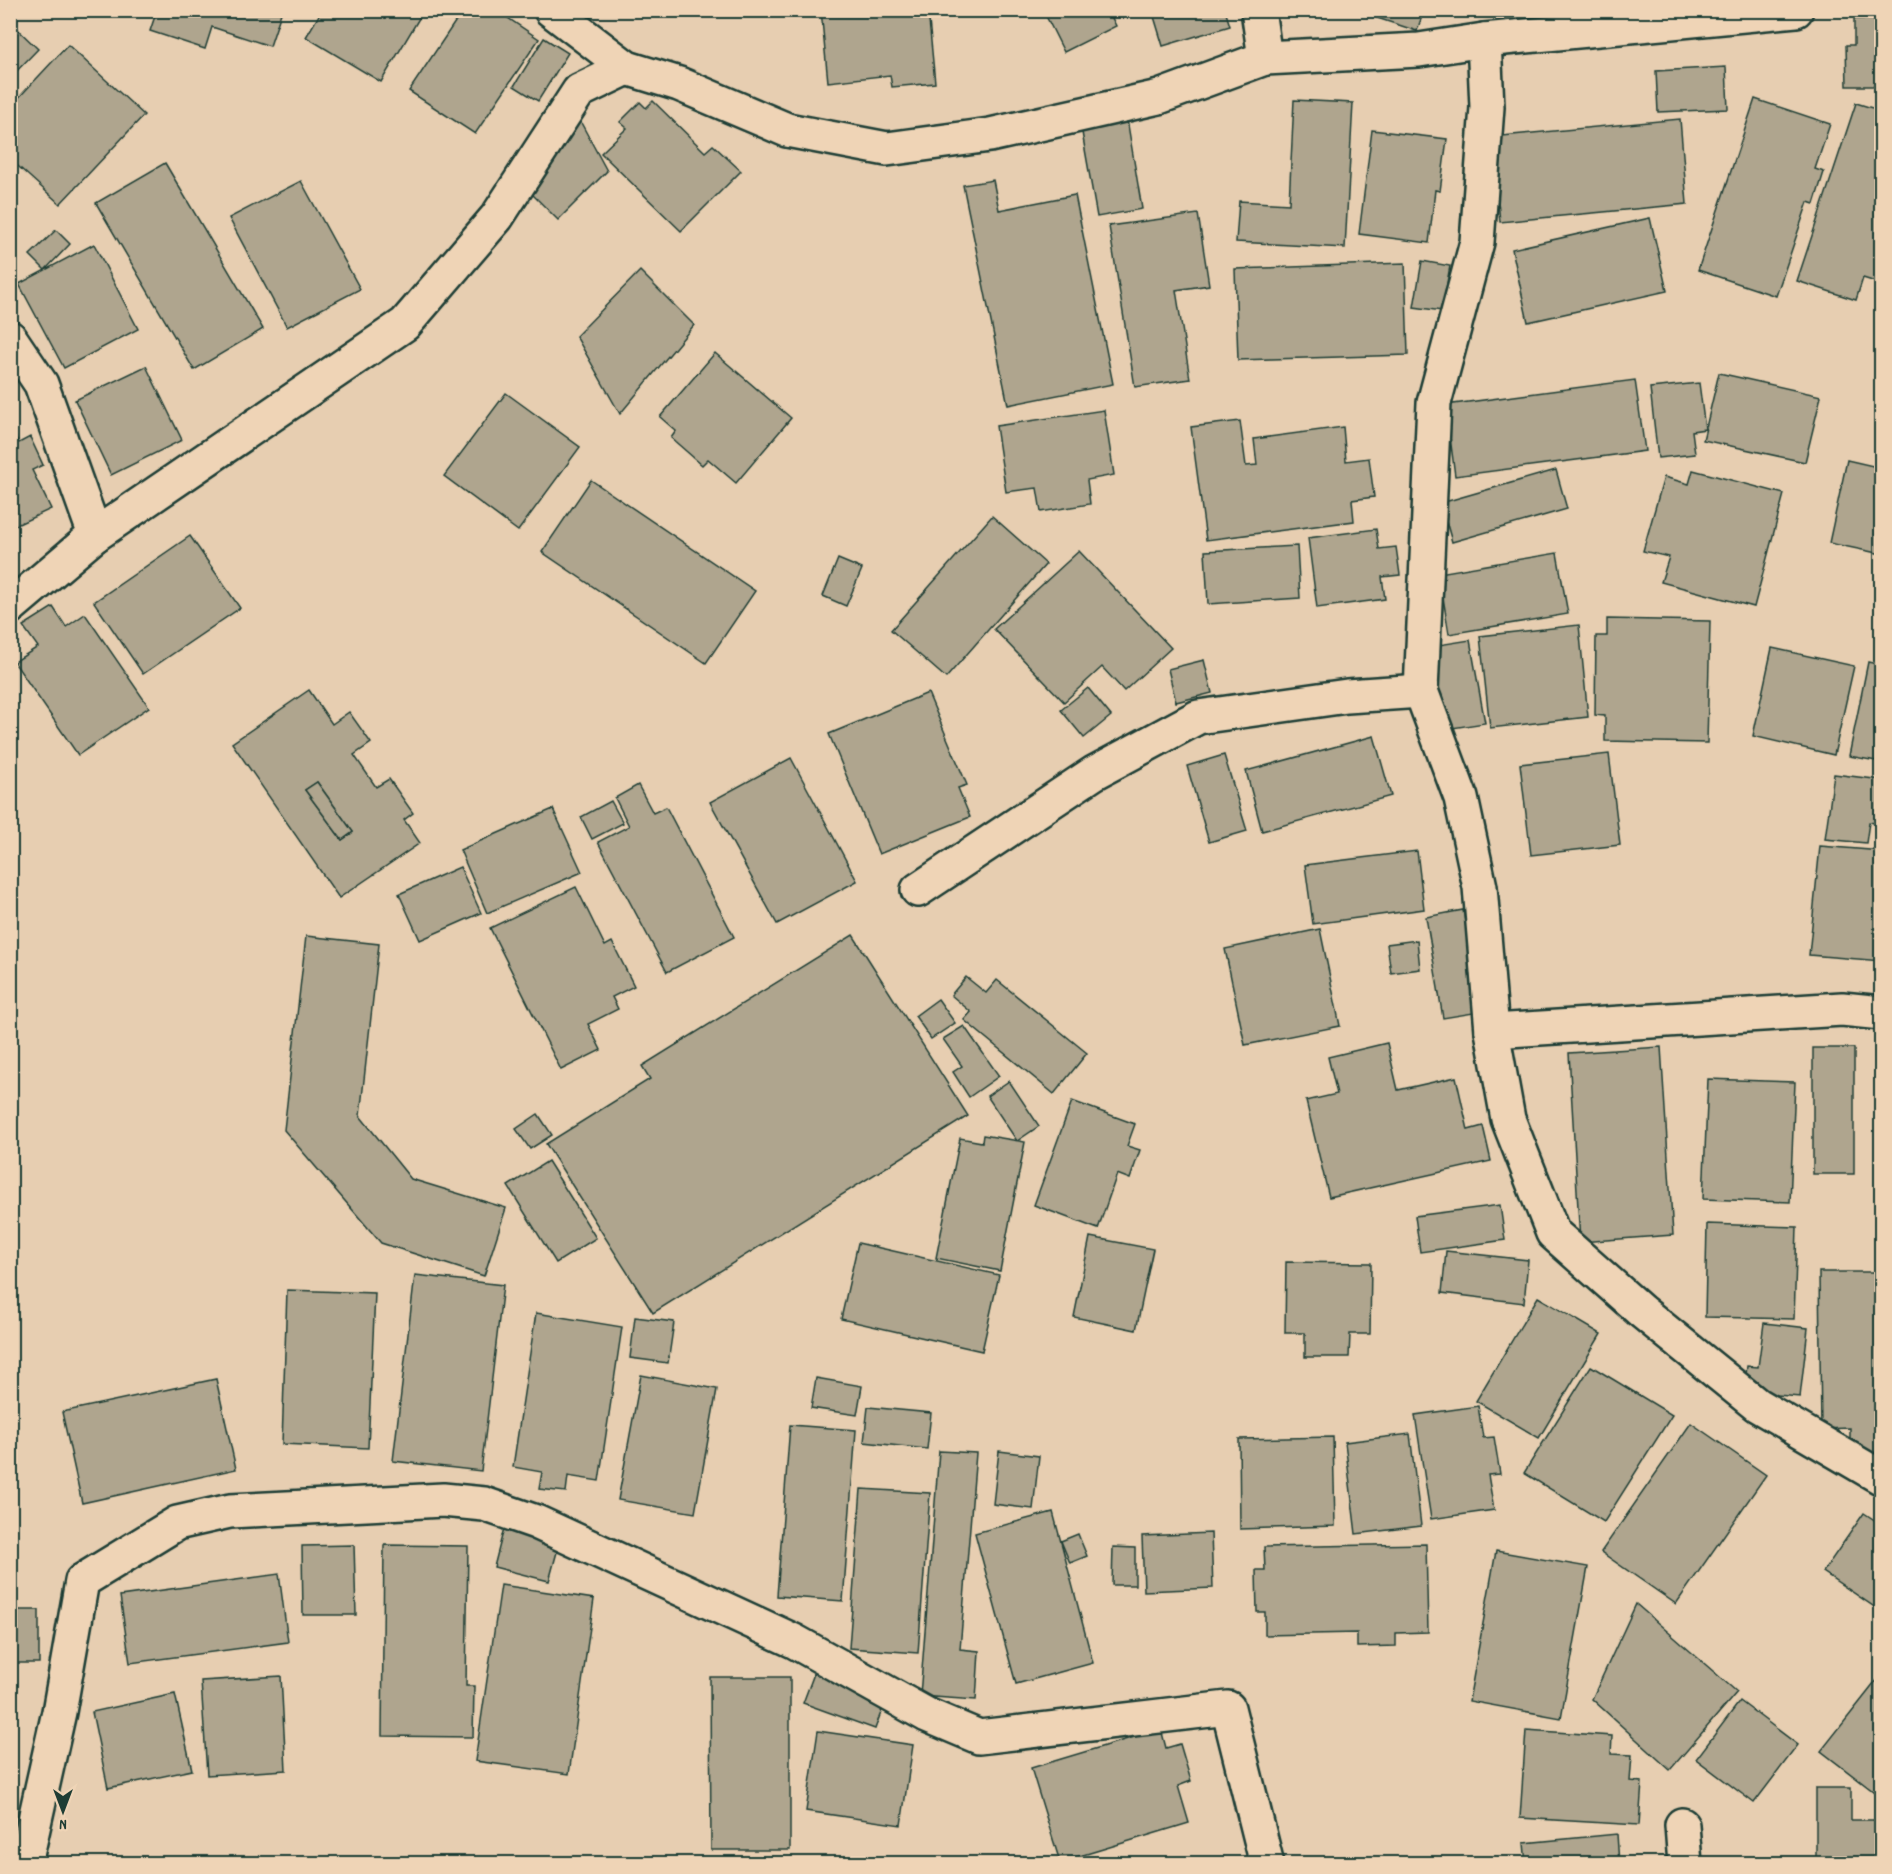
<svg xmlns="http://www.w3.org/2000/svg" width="1892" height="1874" viewBox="0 0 1892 1874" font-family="Dekko,sans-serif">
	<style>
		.building { fill: #afa58e; stroke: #1f3d34; stroke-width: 1.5; fill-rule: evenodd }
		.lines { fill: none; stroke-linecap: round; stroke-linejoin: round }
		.minor-casing { stroke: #1f3d34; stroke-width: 38 }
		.minor { stroke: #efd4b6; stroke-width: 33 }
	</style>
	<rect width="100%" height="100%" fill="#e7ceb1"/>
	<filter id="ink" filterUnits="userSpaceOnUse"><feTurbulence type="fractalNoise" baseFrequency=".0167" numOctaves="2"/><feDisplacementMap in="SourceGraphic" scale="12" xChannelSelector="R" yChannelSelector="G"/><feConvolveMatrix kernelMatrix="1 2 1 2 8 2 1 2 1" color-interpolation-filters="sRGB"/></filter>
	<g filter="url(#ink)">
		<g class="building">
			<path d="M157,10H282L270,46L212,27L205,49L150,31Z"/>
			<path d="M322,10H424L381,82L306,37Z"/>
			<path d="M463,10H496L539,39L475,134L409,91Z"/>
			<path d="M821,10H928L935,83L892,87L890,75L828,82Z"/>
			<path d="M1043,10H1108L1116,26L1064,52Z"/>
			<path d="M1110,10H1136V11L1112,17Z"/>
			<path d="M1152,10H1225L1230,26L1163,46Z"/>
			<path d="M1366,10H1424L1417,31L1365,14Z"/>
			<path d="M1431,10H1464L1431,14Z"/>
			<path d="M1882,18V86H1847L1846,45H1854V19Z"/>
			<path d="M10,22L38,49L10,78Z"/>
			<path d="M544,38L568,53L538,101L514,86Z"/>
			<path d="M68,45L144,115L60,204L10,159V107Z"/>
			<path d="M1726,67L1728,109L1658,112L1656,71Z"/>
			<path d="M1755,99L1830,124L1815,169L1824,172L1814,204L1808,202L1776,296L1698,270Z"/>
			<path d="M1294,100L1353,103L1345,248L1236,242L1239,201L1289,204Z"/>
			<path d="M653,101L705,152L713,145L741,171L681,231L601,153L627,128L620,122L640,102L646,108Z"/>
			<path d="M1856,103L1882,111V284L1863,278L1856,300L1797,281Z"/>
			<path d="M1126,113L1142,209L1097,217L1080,121Z"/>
			<path d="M579,119L607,171L558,220L527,189Z"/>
			<path d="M1680,119L1687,204L1500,222L1492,137Z"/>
			<path d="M1372,130L1447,139L1440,191L1435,190L1429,243L1359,234Z"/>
			<path d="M165,163L263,329L194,370L96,203Z"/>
			<path d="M993,180L999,210L1075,195L1113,384L1008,405L963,185Z"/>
			<path d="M301,181L360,289L287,327L229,218Z"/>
			<path d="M1198,214L1209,285L1176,290L1190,379L1135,387L1109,226Z"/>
			<path d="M1650,218L1667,291L1528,322L1512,249Z"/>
			<path d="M56,230L70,244L45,270L30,255Z"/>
			<path d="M94,244L138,329L64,368L19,284Z"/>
			<path d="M1422,261L1450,266L1442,311L1414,307Z"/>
			<path d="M1405,263L1408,355L1238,360L1235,269Z"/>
			<path d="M640,271L694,325L620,414L576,336Z"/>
			<path d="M715,353L791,418L736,483L708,459L702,465L671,438L676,431L660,417Z"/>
			<path d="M146,366L182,440L111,475L75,400Z"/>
			<path d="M1719,373L1821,396L1805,462L1703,440Z"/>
			<path d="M1635,380L1645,451L1455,476L1446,405Z"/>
			<path d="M1699,383L1705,429L1692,431L1695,454L1658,458L1650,388Z"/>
			<path d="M506,393L580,447L518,531L444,476Z"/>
			<path d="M1104,410L1114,475L1087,480L1090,504L1041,512L1037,488L1006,492L996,426Z"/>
			<path d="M1240,421L1246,466L1257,465L1254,439L1343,427L1346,461L1369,458L1374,497L1352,500L1354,521L1206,540L1191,427Z"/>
			<path d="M10,426L19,443L30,437L43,465L32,470L51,509L10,528Z"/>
			<path d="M1847,460L1882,468V554L1829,543Z"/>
			<path d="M1556,470L1567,509L1452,542L1441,503Z"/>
			<path d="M1693,470L1784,494L1754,607L1661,582L1669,557L1643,551L1664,477L1689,484Z"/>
			<path d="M591,480L755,591L706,663L542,552Z"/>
			<path d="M992,516L1046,564L946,678L891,630Z"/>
			<path d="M1376,529L1379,549L1396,547L1400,575L1382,577L1385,599L1317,608L1308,538Z"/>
			<path d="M190,536L240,608L143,674L94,602Z"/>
			<path d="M1297,546L1300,598L1208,604L1205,551Z"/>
			<path d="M1079,551L1171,648L1124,691L1102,667L1064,702L994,629Z"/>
			<path d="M1557,553L1568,614L1449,634L1439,573Z"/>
			<path d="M838,559L862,569L846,606L823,596Z"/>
			<path d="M53,607L66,627L85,614L149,707L78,755L14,662L38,647L23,626Z"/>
			<path d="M1607,619L1710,621L1707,743L1605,741V716L1595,715L1596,636H1607Z"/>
			<path d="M1579,625L1588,717L1490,728L1480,636Z"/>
			<path d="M1470,640L1485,723L1446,729L1432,646Z"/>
			<path d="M1772,648L1854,666L1834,755L1753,736Z"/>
			<path d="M1204,660L1212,693L1176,702L1168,669Z"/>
			<path d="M1868,662L1882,665V762L1849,756Z"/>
			<path d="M1088,688L1111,716L1084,738L1061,710Z"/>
			<path d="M309,690L332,724L349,712L371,743L354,755L376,787L389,779L413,813L404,820L420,843L339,898L232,743ZM317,782L353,832L342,840L305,790Z"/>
			<path d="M928,693L967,785L958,788L970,817L879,854L829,734Z"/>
			<path d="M1374,736L1391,796L1262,831L1246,771Z"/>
			<path d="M1609,754L1620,845L1531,855L1520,764Z"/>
			<path d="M1224,755L1247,831L1209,842L1187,766Z"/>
			<path d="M791,758L857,881L777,924L710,802Z"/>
			<path d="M1834,774L1882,780L1881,824L1869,822L1866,843L1825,839Z"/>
			<path d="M317,782L353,832L342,840L305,790Z"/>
			<path d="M638,785L653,813L666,807L734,937L667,972L598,842L629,826L615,798Z"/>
			<path d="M611,801L623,823L592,839L581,817Z"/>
			<path d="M553,809L582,872L487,913L460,850Z"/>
			<path d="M1820,846L1882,851V961L1809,955Z"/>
			<path d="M1417,851L1424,909L1313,924L1305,865Z"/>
			<path d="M460,867L481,913L420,940L399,894Z"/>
			<path d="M576,887L605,946L612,942L634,986L612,997L618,1009L588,1024L601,1050L561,1070L490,928Z"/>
			<path d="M1463,910L1480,1012L1443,1018L1426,917Z"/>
			<path d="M1320,929L1340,1026L1245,1045L1225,949Z"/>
			<path d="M853,935L968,1116L653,1313L546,1144L650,1079L642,1066Z"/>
			<path d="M306,936L379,944L360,1116L411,1179L506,1208L484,1276L381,1243L284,1130Z"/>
			<path d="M1417,940L1420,969L1391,973L1387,944Z"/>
			<path d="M966,977L986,993L997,980L1087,1053L1054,1094L964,1020L971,1012L951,995Z"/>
			<path d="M938,999L955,1023L931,1039L915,1016Z"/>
			<path d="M964,1026L999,1076L969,1097L953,1072L962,1066L943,1039Z"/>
			<path d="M1387,1043L1398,1090L1456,1077L1468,1130L1483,1126L1491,1161L1329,1197L1306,1101L1337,1094L1328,1057Z"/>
			<path d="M1661,1047L1673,1235L1580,1242L1569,1053Z"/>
			<rect x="1813" y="1048" width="41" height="126"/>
			<path d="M1708,1079L1795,1082L1790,1202L1703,1199Z"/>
			<path d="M1009,1081L1039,1126L1017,1141L987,1096Z"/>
			<path d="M1072,1101L1135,1124L1127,1146L1140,1150L1130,1179L1117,1174L1098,1229L1034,1205Z"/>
			<path d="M538,1114L552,1135L530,1149L516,1129Z"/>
			<path d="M983,1135L1025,1142L1000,1271L936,1258L960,1138L982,1142Z"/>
			<path d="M548,1161L596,1238L556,1263L508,1186Z"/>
			<path d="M1500,1205L1505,1240L1420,1252L1415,1216Z"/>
			<path d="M1707,1224L1797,1227L1794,1319L1705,1317Z"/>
			<path d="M1090,1237L1153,1249L1136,1330L1074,1317Z"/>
			<path d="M858,1243L999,1275L982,1351L841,1319Z"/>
			<path d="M1446,1251L1528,1260L1524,1303L1442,1293Z"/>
			<path d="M1286,1262L1371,1263L1370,1334H1350L1349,1357H1305V1333H1285Z"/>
			<path d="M1819,1272H1882V1459L1850,1460V1428L1821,1429Z"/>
			<path d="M415,1275L503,1285L481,1471L393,1461Z"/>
			<path d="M287,1290L375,1293L368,1448L282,1444Z"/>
			<path d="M1538,1297L1601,1334L1539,1438L1476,1401Z"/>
			<path d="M536,1313L622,1327L599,1481L568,1476L566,1492L539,1489L542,1472L513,1467Z"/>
			<path d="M635,1317L674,1322L668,1363L630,1358Z"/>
			<path d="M1764,1323L1808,1328L1800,1397L1744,1392L1747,1366L1758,1367Z"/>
			<path d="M1591,1366L1672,1415L1604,1522L1524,1473Z"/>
			<path d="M641,1375L717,1389L695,1513L618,1500Z"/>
			<path d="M816,1378L862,1386L857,1415L811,1408Z"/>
			<path d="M216,1379L236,1469L82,1503L62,1412Z"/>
			<path d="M1478,1406L1483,1438L1494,1437L1500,1474L1488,1475L1494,1510L1431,1519L1415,1415Z"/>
			<path d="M868,1407L931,1413L927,1449L864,1442Z"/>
			<path d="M1691,1423L1766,1475L1676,1604L1601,1552Z"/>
			<path d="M790,1425L856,1430L843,1601L777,1596Z"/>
			<path d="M1410,1434L1421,1526L1356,1534L1345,1442Z"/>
			<path d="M1333,1437L1335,1526L1240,1529L1239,1439Z"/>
			<path d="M939,1451L976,1453L960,1649L979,1651L976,1700L920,1696Z"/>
			<path d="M999,1451L1039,1456L1033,1509L993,1504Z"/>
			<path d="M861,1489L930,1493L918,1653L849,1648Z"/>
			<path d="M1053,1512L1093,1663L1016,1684L975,1533Z"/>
			<path d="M1864,1513L1882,1525V1612L1823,1572Z"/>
			<path d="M504,1528L560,1541L549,1581L494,1567Z"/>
			<path d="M1211,1533L1213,1588L1144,1591L1142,1536Z"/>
			<path d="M1078,1534L1087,1556L1070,1563L1061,1541Z"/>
			<path d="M1426,1544L1428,1632L1396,1633V1646L1357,1647V1633L1265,1635V1612H1257L1256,1570H1265L1264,1547Z"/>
			<path d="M354,1545L356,1615H303L302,1546Z"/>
			<path d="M384,1545L468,1546L466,1686H474L473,1737L382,1736Z"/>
			<path d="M1113,1547L1135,1548V1585H1112Z"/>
			<path d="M1496,1551L1588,1567L1561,1718L1469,1701Z"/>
			<path d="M279,1574L288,1642L130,1663L120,1596Z"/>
			<path d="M501,1585L594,1599L569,1774L475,1761Z"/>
			<path d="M1636,1604L1737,1692L1670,1770L1592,1699Z"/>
			<rect x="10" y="1610" width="29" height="53"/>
			<path d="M815,1671L887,1696L875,1729L803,1703Z"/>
			<path d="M1882,1674V1798L1821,1751Z"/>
			<path d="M281,1676L286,1770L207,1775L201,1681Z"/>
			<path d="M710,1677H790V1850H711Z"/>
			<path d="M175,1694L192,1770L108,1788L92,1712Z"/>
			<path d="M1740,1701L1798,1745L1754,1803L1696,1759Z"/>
			<path d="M1161,1729L1166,1748L1180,1744L1191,1781L1178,1786L1189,1823L1060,1862L1031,1768Z"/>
			<path d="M1526,1730L1612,1736L1611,1754L1632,1755L1630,1781L1642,1782L1639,1825L1520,1818Z"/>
			<path d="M818,1731L913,1745L901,1825L806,1811Z"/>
			<path d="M1816,1788H1851V1820H1882V1864H1816Z"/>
			<path d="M1617,1834L1619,1864H1526L1524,1843Z"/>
		</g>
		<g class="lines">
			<defs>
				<g id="minor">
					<path d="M551,10L627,68L679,84L787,130L887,149L990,135L1159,97L1265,58"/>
					<path d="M1258,10L1265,58L1419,50L1484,40L1796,10"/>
					<path d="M1484,40L1487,107L1477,242L1434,403L1421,691L1461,798L1480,887L1492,1031L1508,1119L1553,1233L1641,1311L1757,1405L1882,1478"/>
					<path d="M10,338L41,384L95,535L10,607"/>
					<path d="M95,535L405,324L497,217L579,91L627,68"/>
					<path d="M918,890L1094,773L1198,717L1347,696L1421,691"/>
					<path d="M1492,1031L1842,1009L1882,1013"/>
					<path d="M1682,1825L1685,1864"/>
					<path d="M25,1864L59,1712L82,1581L177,1523L230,1511L443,1500L484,1504L536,1522L794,1641L927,1715L979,1737L1228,1708L1267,1864"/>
				</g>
			</defs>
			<use href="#minor" class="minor-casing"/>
			<use href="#minor" class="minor"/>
		</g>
	</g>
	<rect width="1892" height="1874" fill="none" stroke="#efd4b6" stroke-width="36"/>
	<rect x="18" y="18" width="1856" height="1838" fill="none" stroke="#1f3d34" stroke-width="2" filter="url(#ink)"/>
	<g transform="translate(63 1811) rotate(180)" stroke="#efd4b6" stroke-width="4.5" paint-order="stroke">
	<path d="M0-4.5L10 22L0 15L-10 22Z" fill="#1f3d34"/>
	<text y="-9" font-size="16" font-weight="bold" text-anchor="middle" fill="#1f3d34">N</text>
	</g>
</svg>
